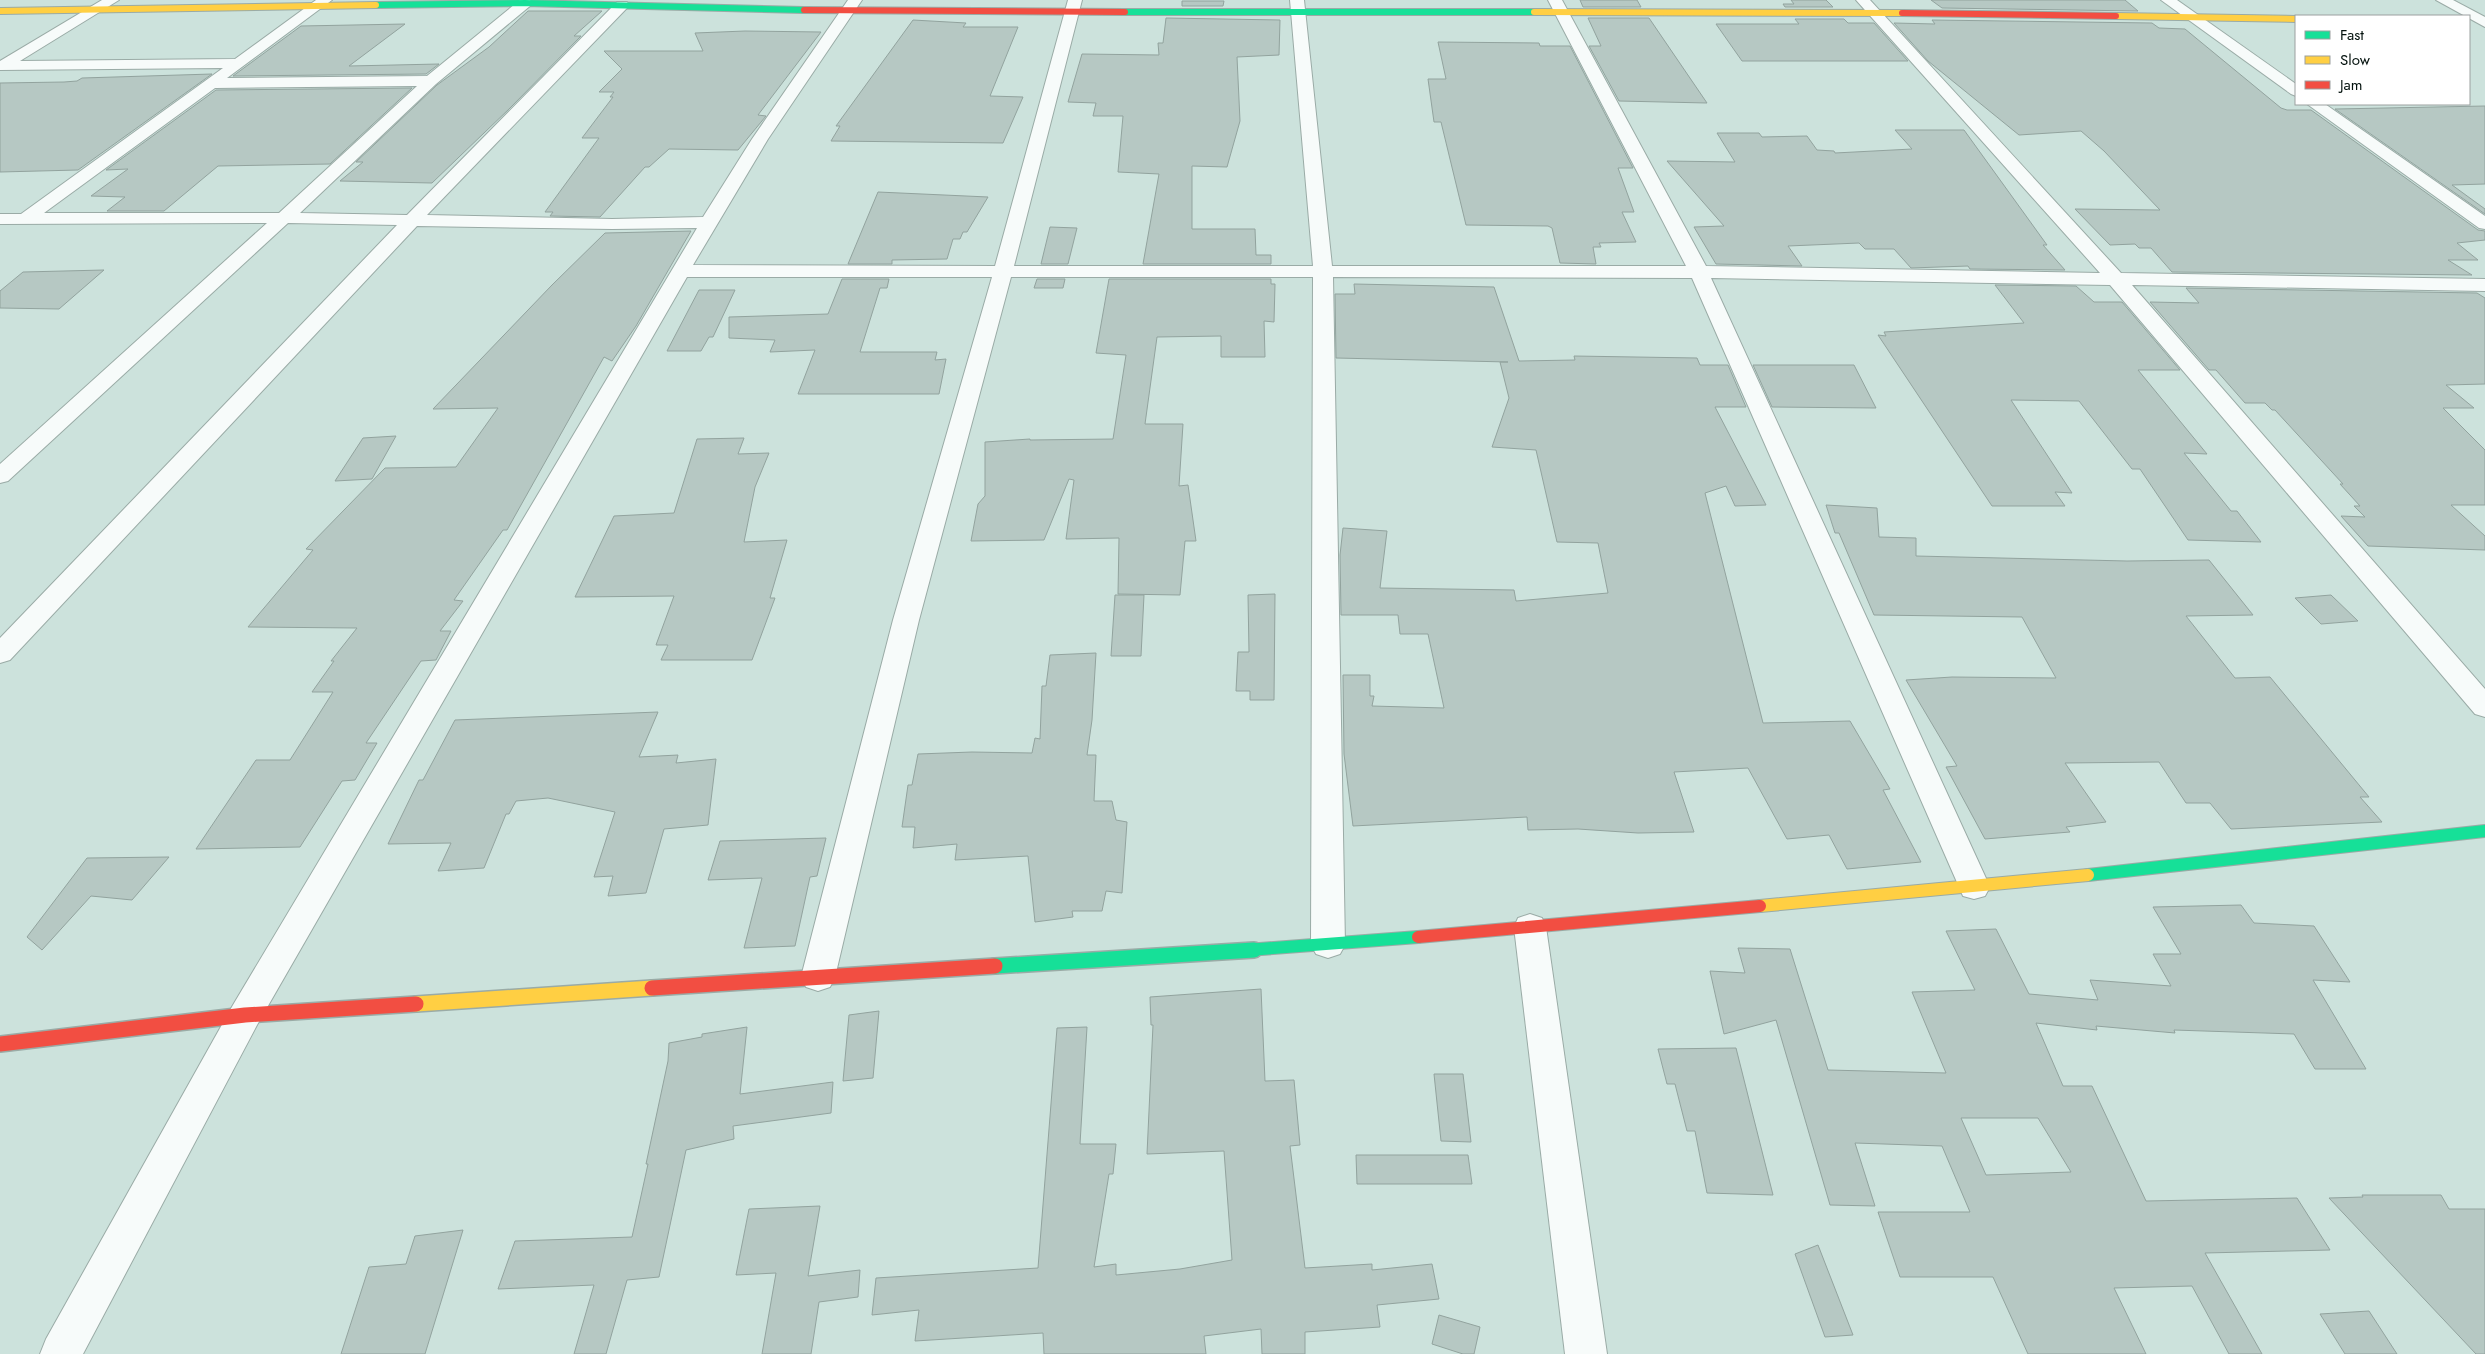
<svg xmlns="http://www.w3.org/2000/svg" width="2485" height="1354" viewBox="0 0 2485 1354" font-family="Jost,sans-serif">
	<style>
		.building { fill: #b6c8c3; stroke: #92a39e; fill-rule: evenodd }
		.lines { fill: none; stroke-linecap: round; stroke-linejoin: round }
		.street-casing { stroke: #9aaba6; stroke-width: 2 }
		.fast-far2-casing { stroke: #9aaba6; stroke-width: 8 }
		.fast-far1-casing { stroke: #9aaba6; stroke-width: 14 }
		.fast-casing { stroke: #9aaba6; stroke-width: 18 }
		.slow-far2-casing { stroke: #9aaba6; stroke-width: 8 }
		.slow-far1-casing { stroke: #9aaba6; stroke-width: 14 }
		.slow-casing { stroke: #9aaba6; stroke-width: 18 }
		.jam-far2-casing { stroke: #9aaba6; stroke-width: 8 }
		.jam-far1-casing { stroke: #9aaba6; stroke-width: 14 }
		.jam-casing { stroke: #9aaba6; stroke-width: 18 }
		.street { fill: #f7fbfa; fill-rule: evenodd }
		.fast-far2 { stroke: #16e098; stroke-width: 6 }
		.fast-far1 { stroke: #16e098; stroke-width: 12 }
		.fast { stroke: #16e098; stroke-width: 15 }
		.slow-far2 { stroke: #ffcf43; stroke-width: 6 }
		.slow-far1 { stroke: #ffcf43; stroke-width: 12 }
		.slow { stroke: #ffcf43; stroke-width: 15 }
		.jam-far2 { stroke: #f24e42; stroke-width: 6 }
		.jam-far1 { stroke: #f24e42; stroke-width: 12 }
		.jam { stroke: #f24e42; stroke-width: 15 }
	</style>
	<rect width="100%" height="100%" fill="#cce2dc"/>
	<g class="building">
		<path d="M1580,0H1637L1641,7H1583Z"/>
		<path d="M1791,0H1826L1833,7H1785L1783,4H1794Z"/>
		<path d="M1931,0H2125L2138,11L1942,8Z"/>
		<path d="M1182,1H1224L1223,6H1182Z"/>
		<path d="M528,11H602L574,36H581L510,108L432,183L340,181L363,162H356L437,85L489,47Z"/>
		<path d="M1166,18L1280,20L1279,55L1237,57L1240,121L1227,167L1192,166V229H1255L1256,255H1271V264H1143L1159,174L1118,172L1123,116H1093L1096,103L1068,102L1082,54L1159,55L1158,43H1163Z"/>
		<path d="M1588,18H1649L1707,103L1619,101L1589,46H1601Z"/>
		<path d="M1795,19H1844L1848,23H1874L1908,61H1742L1716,24H1799Z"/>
		<path d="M913,20L966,23L963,27H1018L990,96L1023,97L1003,143L831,141L840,126H836Z"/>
		<path d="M1932,20L2152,23L2159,28L2185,29L2281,108L2287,110H2311L2478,230L2485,231V240L2457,243L2478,260H2448L2472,275L2172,272L2151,248H2139L2135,244L2110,245L2075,209L2160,210L2104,151L2081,131L2019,135L1928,61L1894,23L1935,24Z"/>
		<path d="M405,24L349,66L439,64L426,74L233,76L301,26Z"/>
		<path d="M745,31L821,32L758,115L766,116L738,150L669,149L649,167H645L600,217L550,216L553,212H545L599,138H582L613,97H610L614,92H599L622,69L604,51H703L695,33Z"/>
		<path d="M1438,42L1539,43L1540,46H1570L1633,168H1618L1634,212H1622L1636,242L1599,243L1601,247H1593L1596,264L1560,263L1552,228L1548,226L1466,225L1441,122H1434L1428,79H1446Z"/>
		<path d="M212,74L78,170L0,172V83L64,82L77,81L82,78Z"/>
		<path d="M412,88L330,164L218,166L164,211H107L125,197L91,196L128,169L106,170L216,90Z"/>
		<path d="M2485,106V184L2452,185L2485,209V214L2335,109Z"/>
		<path d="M1895,130H1964L2047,245H2043L2065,270L1970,269L1968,266L1911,268L1894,249H1865L1859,243L1788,246L1802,266L1716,264L1694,227L1724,226L1667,161L1735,162L1717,133H1759L1762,137L1807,136L1817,150L1834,151L1835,153L1912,149Z"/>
		<path d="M878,192L988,197L967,232H963L960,239H953L947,259L892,260V264H848Z"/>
		<path d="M1050,227L1077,228L1068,264H1041Z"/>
		<path d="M691,231L636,326L612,361L604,357L507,530H503L454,600L463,601L440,631H451L436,660L421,661L366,743H377L355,780L342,781L300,847L196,849L256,760H290L333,692H312L334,661H331L357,628L248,627L313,550L306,549L385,468L456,467L498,408L433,409L552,285L605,233Z"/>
		<path d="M104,270L59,309L0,308V291L23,272Z"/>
		<path d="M842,279H889L887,288H880L860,352H937L935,360L946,359L939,394H798L815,350L770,352L775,340L729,338V317L828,314Z"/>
		<path d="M1037,279H1065L1063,288H1034Z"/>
		<path d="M1109,279H1271V284H1275L1274,322L1264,321L1265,357H1221V336L1157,337L1145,424H1183L1179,486L1188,485L1196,541H1185L1180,595L1118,594L1119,538L1066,539L1074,480L1069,479L1044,540L971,541L978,504L985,496V442L1030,439V440L1113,439L1126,355L1096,353Z"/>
		<path d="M1354,284L1494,287L1519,361L1575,360L1574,356L1697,358L1700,365H1728L1746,407H1715L1766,505L1735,506L1726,486L1705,493L1763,723L1850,721L1890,789L1883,790L1921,862L1847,869L1829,835L1787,839L1748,768L1674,772L1694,832L1638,833L1578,829L1528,830L1527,817L1353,826L1344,754L1343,675H1370V696H1374L1372,706L1444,708L1428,634H1400L1398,615H1341L1340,555L1343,528L1387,531L1380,588L1514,590L1516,601L1608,593L1598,543L1557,542L1536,450L1492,447L1509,398L1500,362H1508L1336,358L1335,294H1355Z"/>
		<path d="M1995,285L2076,286L2094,302H2122L2180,370H2138L2207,454L2184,453L2231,511H2237L2261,542L2188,540L2140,469H2132L2079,401L2011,400L2072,493L2055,492L2065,506H1992L1878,335L1886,336L1884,332L2024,323Z"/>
		<path d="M2186,288L2477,293L2485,298V384L2446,385L2474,408H2443L2485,450V505H2451L2485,536V550L2368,546L2341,516L2365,517L2354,506H2360L2340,484H2343L2275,410H2272L2265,403H2245L2216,370H2209L2150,302L2199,303Z"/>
		<path d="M699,290H735L713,337H709L701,351H667Z"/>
		<path d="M1753,365H1854L1876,408L1772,407Z"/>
		<path d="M396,436L372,479L335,481L363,438Z"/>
		<path d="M744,438L738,454L769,453L755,487L744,542L787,540L770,598H775L752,660H661L668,645H656L674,596L575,597L614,516L674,513L697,439Z"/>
		<path d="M1826,505L1877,508L1879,537L1916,538V556L2127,561L2209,560L2253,615L2186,616L2235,678L2270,677L2369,797H2360L2382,822L2231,829L2210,803H2186L2159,762L2065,763L2106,822L2066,827L2070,832L1985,839L1946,767L1957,766L1906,680L1952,677L2056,678L2022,617L1874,615L1839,533H1835Z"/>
		<path d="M1275,594L1274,700H1250V691H1236L1238,652H1249L1248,595Z"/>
		<path d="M1115,595H1144L1141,656H1111Z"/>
		<path d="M2331,595L2358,621L2321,624L2295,598Z"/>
		<path d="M1096,653L1092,720L1087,755H1096L1094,801H1112L1116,820L1127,822L1122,893L1106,891L1102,911H1072L1073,917L1035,922L1028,856L955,860L957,844L913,848L915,827H902L908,785H912L918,754L972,752L1032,753L1035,738L1040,739L1042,686H1046L1050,655Z"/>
		<path d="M658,712L639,757L678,755L676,763L716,759L708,825L664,829L646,893L608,896L613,876L594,877L615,812L548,798L516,801L509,814H506L484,868L438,871L451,843L388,844L419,780H423L455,720Z"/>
		<path d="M826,838L817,876L810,877L795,946L744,948L762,878L708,880L720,841Z"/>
		<path d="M169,857L132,900L91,896L42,950L27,937L87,858Z"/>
		<path d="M2241,905L2254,923L2314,926L2350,982L2313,980L2366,1069H2315L2294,1034L2174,1030L2175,1033L2096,1026L2097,1030L2036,1023L2063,1086H2092L2146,1201L2297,1198L2330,1250L2205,1253L2262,1354H2229L2192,1286L2114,1288L2146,1354H2028L1993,1277H1900L1878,1212H1970L1942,1146L1855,1143L1875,1206L1830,1205L1776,1020L1724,1034L1710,971L1745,973L1738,948L1790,949L1828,1070L1946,1073L1912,992L1975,990L1946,931L1996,929L2029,994L2098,1000L2090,980L2171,986L2153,954H2181L2153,907ZM1961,1118H2038L2071,1172L1986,1175Z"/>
		<path d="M1261,989L1265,1081L1294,1080L1300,1145L1290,1146L1305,1268L1372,1264V1270L1432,1264L1439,1299L1377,1305L1380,1327L1305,1332V1354H1262L1261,1329L1204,1336L1206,1354H1044L1043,1333L915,1341L919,1310L872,1315L876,1278L1038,1268L1057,1028L1087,1027L1080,1144H1116L1113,1174H1109L1094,1267L1116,1264V1275L1180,1269L1232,1260L1224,1151L1147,1154L1153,1025H1151L1150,997Z"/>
		<path d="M879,1011L873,1078L843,1081L849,1015Z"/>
		<path d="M747,1027L740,1094L833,1082L831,1113L733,1126L734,1139L686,1150L659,1277L627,1280L606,1354H574L594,1285L498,1289L515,1241L632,1237L648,1164H646L668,1061L669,1043L702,1037V1034Z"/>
		<path d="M1736,1048L1773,1195L1707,1193L1695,1131H1687L1675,1084H1667L1658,1049Z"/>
		<path d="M1434,1074H1463L1471,1142L1441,1141Z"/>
		<path d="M1356,1155H1468L1472,1184H1357Z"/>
		<path d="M2362,1195H2441L2449,1209H2485V1354H2476L2329,1198L2363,1197Z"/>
		<path d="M820,1206L808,1276L860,1270L858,1297L819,1302L811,1354H762L776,1273L736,1275L749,1209Z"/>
		<path d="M463,1230L425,1354H341L369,1267L406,1264L415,1236Z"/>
		<path d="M1818,1245L1853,1335L1825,1337L1795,1254Z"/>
		<path d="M2369,1311L2397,1354H2345L2320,1314Z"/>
		<path d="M1439,1315L1480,1327L1474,1354H1463L1432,1344Z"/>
	</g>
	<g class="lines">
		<defs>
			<g id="street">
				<path d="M102,0H119L20,61L235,59L316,0H332L227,78L427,76L520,0H530L532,3L530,6L436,84L300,213L407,215L617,2H627L629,5L627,8L427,215L612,219L703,217L752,139L848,0H862L768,139L693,265L995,266L1068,0H1082L1014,266H1313L1290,0H1304L1332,266H1686L1548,0H1562L1706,266L2100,273L1856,0H1870L2121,273L2485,279V291L2132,285L2485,689V717L2475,714L2110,285L1711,278L1990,887L1985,896L1974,899L1963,896L1692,278L1333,277L1345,945L1340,954L1328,958L1316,954L1311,945L1313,277H1011L919,620L835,977L830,987L818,991L806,987L801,977L893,620L992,277H687L257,1025L83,1354H40L46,1339L233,1005L697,228L612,229L417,226L10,660L0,663V638L397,225L288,223L8,481L0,483V464L267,223L0,224V214H21L223,68L0,70V61ZM417,86L279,213H44L215,88Z"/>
				<path d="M2161,0H2177L2296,84V96L2291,94Z"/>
				<path d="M2436,0H2453L2485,17V27Z"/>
				<path d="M2307,104H2325L2485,216V229L2479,228Z"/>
				<path d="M1530,914L1542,918L1546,927L1607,1354H1565L1514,927L1518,918Z"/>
			</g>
			<g id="fast-far2">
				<path d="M376,5L525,3L804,10"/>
				<path d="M1125,12H1534"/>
			</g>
			<g id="fast-far1">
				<path d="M2088,875L2485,831"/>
				<path d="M1234,951L1418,937"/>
			</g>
			<path id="fast" d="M995,966L1254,950"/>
			<g id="slow-far2">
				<path d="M0,11L376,5"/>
				<path d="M1534,12L1902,13"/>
				<path d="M2116,16L2296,19"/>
			</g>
			<path id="slow-far1" d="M1760,906L2088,875"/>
			<path id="slow" d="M416,1004L652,988"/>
			<g id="jam-far2">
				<path d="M804,10L1125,12"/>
				<path d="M1902,13L2116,16"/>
			</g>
			<path id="jam-far1" d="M1418,937L1760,906"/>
			<g id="jam">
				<path d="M652,988L995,966"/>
				<path d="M0,1044L245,1015L416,1004"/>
			</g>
		</defs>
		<use href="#street" class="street-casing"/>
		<use href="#fast-far2" class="fast-far2-casing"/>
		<use href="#fast-far1" class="fast-far1-casing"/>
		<use href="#fast" class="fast-casing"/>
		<use href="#slow-far2" class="slow-far2-casing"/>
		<use href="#slow-far1" class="slow-far1-casing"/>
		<use href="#slow" class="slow-casing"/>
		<use href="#jam-far2" class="jam-far2-casing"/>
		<use href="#jam-far1" class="jam-far1-casing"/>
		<use href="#jam" class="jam-casing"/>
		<use href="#street" class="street"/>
		<use href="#fast-far2" class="fast-far2"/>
		<use href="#fast-far1" class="fast-far1"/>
		<use href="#fast" class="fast"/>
		<use href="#slow-far2" class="slow-far2"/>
		<use href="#slow-far1" class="slow-far1"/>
		<use href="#slow" class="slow"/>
		<use href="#jam-far2" class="jam-far2"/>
		<use href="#jam-far1" class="jam-far1"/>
		<use href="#jam" class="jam"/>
	</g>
	<rect x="2295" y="15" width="175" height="90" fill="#ffffff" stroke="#9ba09f"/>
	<rect x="2305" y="31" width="25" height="8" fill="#16e098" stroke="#9ba09f"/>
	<text x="2340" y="40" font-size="15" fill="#04120e">Fast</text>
	<rect x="2305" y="56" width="25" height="8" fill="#ffcf43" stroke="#9ba09f"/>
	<text x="2340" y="65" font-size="15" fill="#04120e">Slow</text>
	<rect x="2305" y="81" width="25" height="8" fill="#f24e42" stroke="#9ba09f"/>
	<text x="2340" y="90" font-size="15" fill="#04120e">Jam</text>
</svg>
